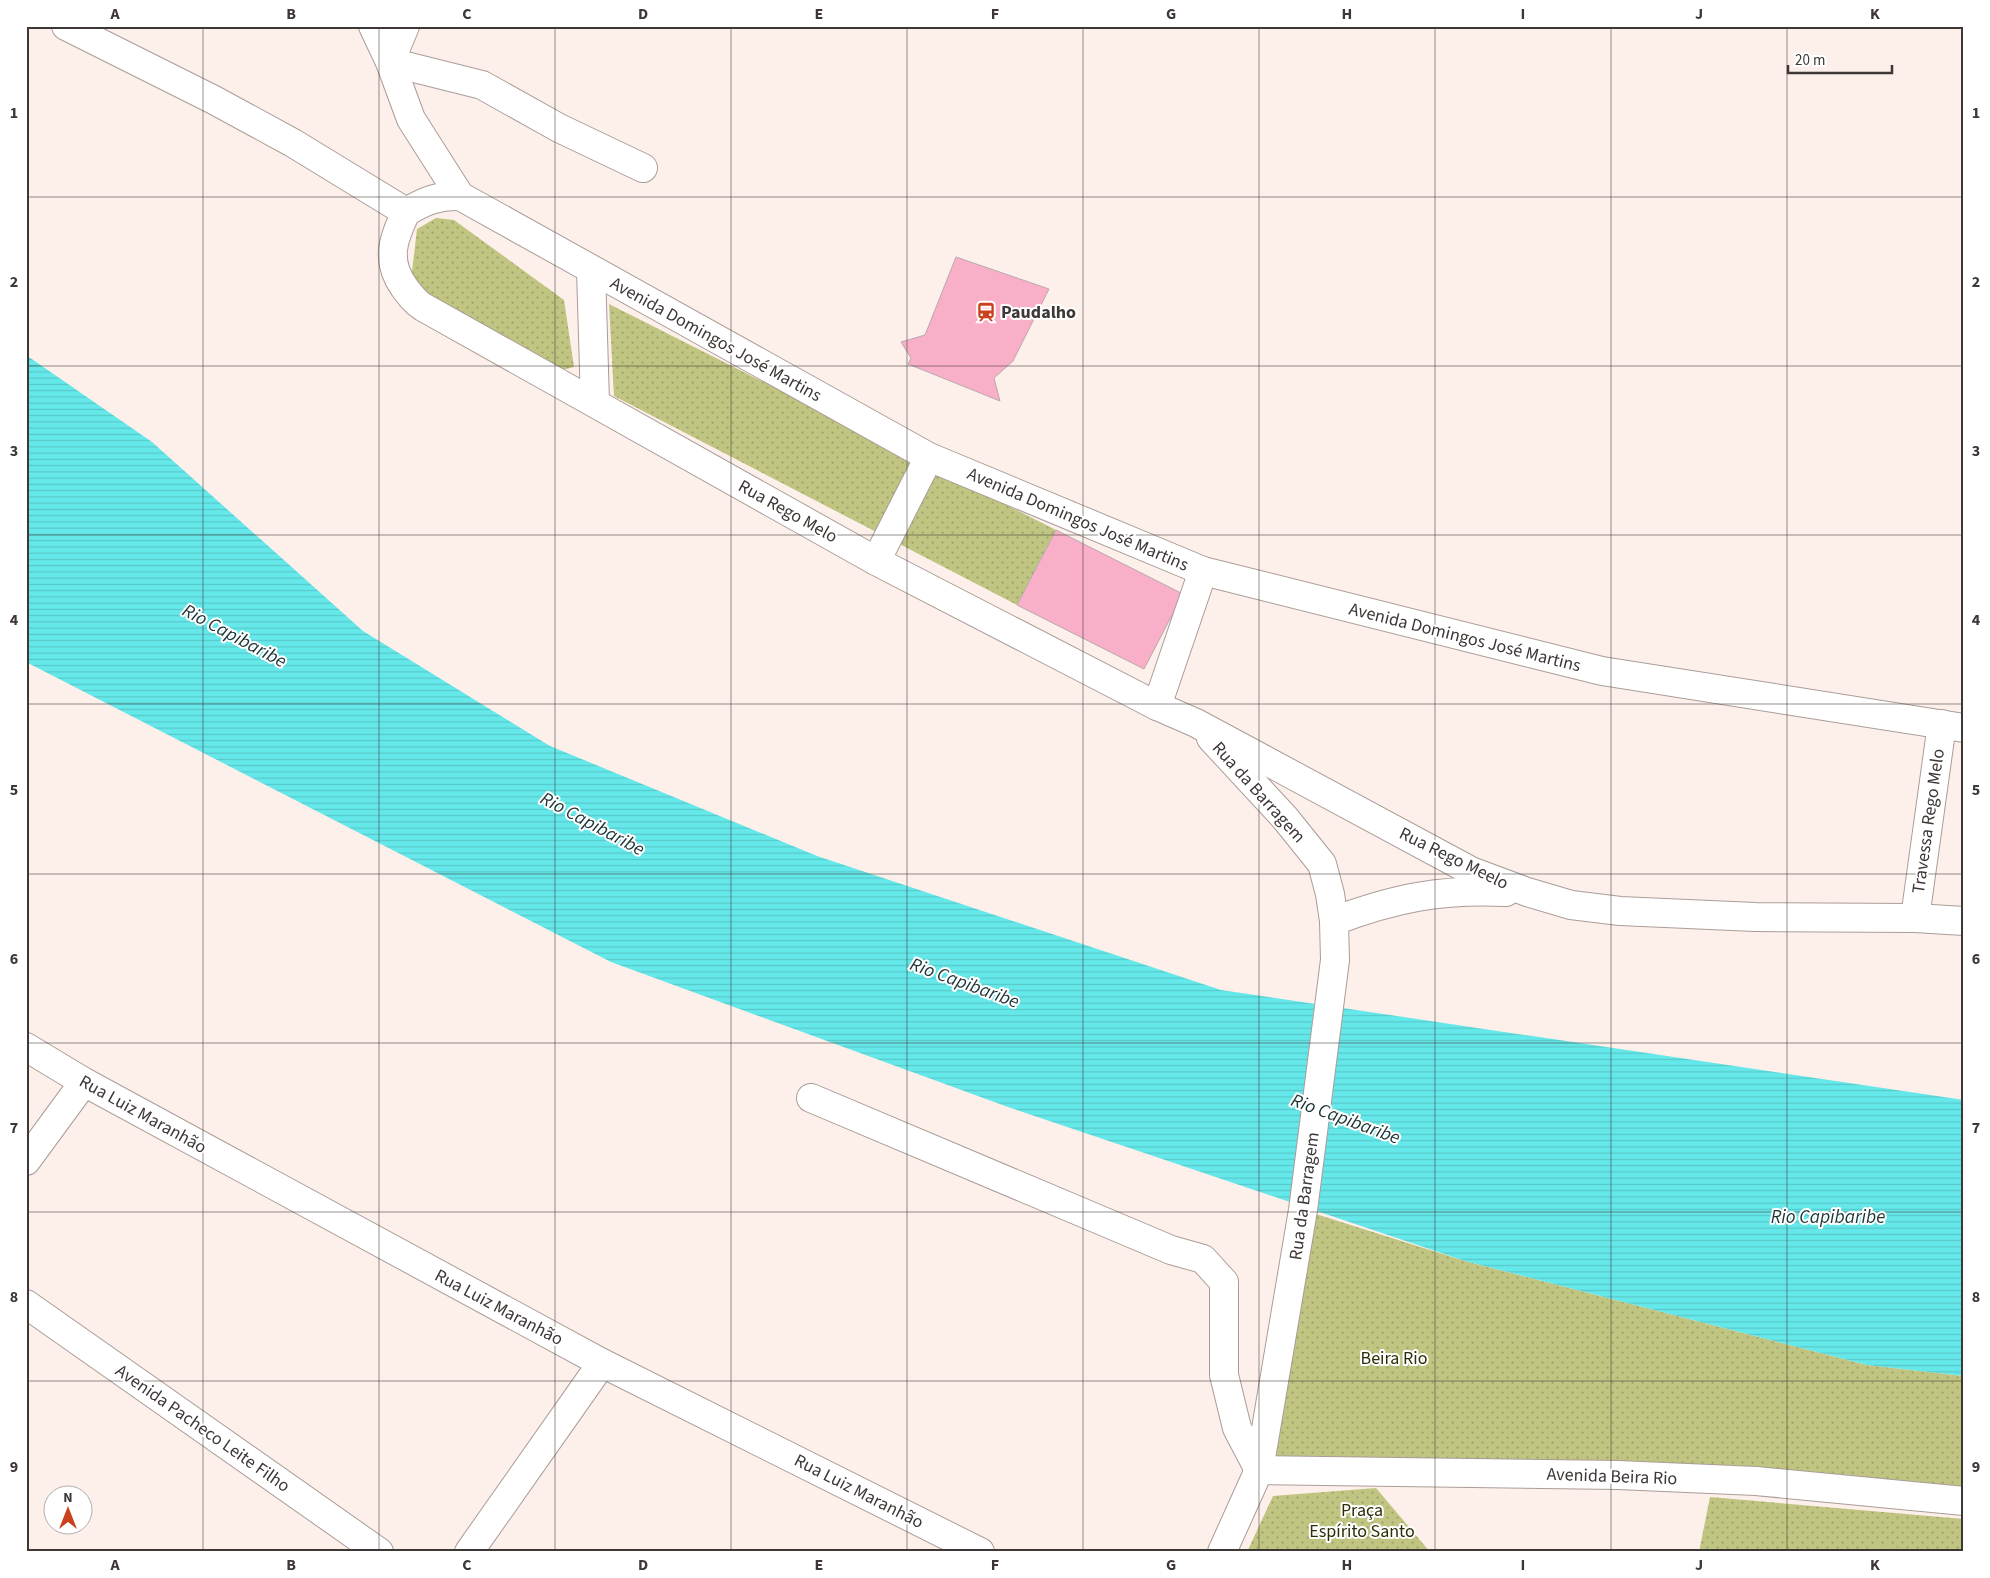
<svg xmlns="http://www.w3.org/2000/svg" width="1990" height="1578" viewBox="0 0 1990 1578" font-family="'Source Sans 3',sans-serif">
	<style>
		.grass { fill: url(#grass-dots) }
		.garden { fill: #c1c582 }
		.water { fill: url(#water-rules) }
		.building { fill: #f9afc8; stroke: #b7aaae }
		.lines { fill: none; stroke-linecap: round; stroke-linejoin: round }
		.minor-casing { stroke: #aa9d98; stroke-width: 30 }
		.minor { stroke: #fff; stroke-width: 28 }
		.grid { fill: none; stroke: #3d3735; stroke-width: 1; stroke-opacity: 0.55 }
		.labels { text-anchor: middle; stroke-width: 4; stroke-linejoin: round; paint-order: stroke }
		.poi-label { font-size: 18px; font-weight: bold; fill: #3d3735; stroke: #fff; text-anchor: start }
		.street-label { font-size: 18px; fill: #3d3735; stroke: #fff }
		.park-label { font-size: 18px; fill: #2d2e06; stroke: #fff }
		.water-label { font-size: 19px; font-style: italic; fill: #1e3535; stroke: #fff }
		.neatline { fill: none; stroke: #3d3735; stroke-width: 2 }
		.grid-label { font-size: 16px; text-anchor: middle; font-weight: bold; fill: #3d3735 }
	</style>
	<defs>
		<pattern id="grass-dots" width="8" height="8" patternUnits="userSpaceOnUse" patternTransform="scale(1.25)"><rect width="8" height="8" fill="#c1c582"/><path d="M2 2h.1M6 6h.1" fill="none" stroke="#9ea16b" stroke-width="1.8" stroke-linecap="round"/></pattern>
		<pattern id="water-rules" width="6" height="5" patternUnits="userSpaceOnUse" patternTransform="scale(1.25)"><rect width="6" height="5" fill="#65e8ea"/><path d="M0 2.5h6" fill="none" stroke="#59c8c9"/></pattern>
	</defs>
	<rect width="100%" height="100%" fill="#fdefea"/>
	<g class="grass">
		<path d="M436,218L454,220L564,300L574,367L558,371L418,303L412,272L417,229Z"/>
		<path d="M609,304L1056,530L1017,605L614,396Z"/>
		<path d="M1303,1210L1465,1261L1867,1365L1964,1376V1504L1259,1470Z"/>
		<path d="M1376,1488L1430,1552H1247L1273,1496Z"/>
		<path d="M1710,1497L1964,1519V1552H1699Z"/>
	</g>
	<path class="garden" d="M1868,1545L1943,1552H1868Z"/>
	<path class="water" d="M26,355L152,442L363,631L550,746L817,856L1221,990L1964,1100V1376L1867,1365L1465,1261L1008,1107L611,962L26,662Z"/>
	<g class="building">
		<path d="M956,257L1049,289L1013,361L994,378L1000,401L908,364L911,358L901,342L925,335Z"/>
		<path d="M1056,530L1183,594L1144,669L1017,605Z"/>
	</g>
	<g class="lines">
		<defs>
			<g id="minor">
				<path d="M66,26L214,100L293,143L406,212C393,239 385,260 404,287C410,295 415,302 423,307L876,561L1157,706L1196,723L1471,871L1527,892L1571,905L1620,911L1755,917L1915,918L1964,921"/>
				<path d="M373,26L390,62L411,119L460,196L929,457L1203,571L1602,671L1964,728"/>
				<path d="M405,26L390,62L482,85L559,128L643,168"/>
				<path d="M406,212C425,201 439,195 460,196"/>
				<path d="M591,270L595,403"/>
				<path d="M876,561L929,457"/>
				<path d="M1157,706L1203,571"/>
				<path d="M1211,738L1285,818L1322,864L1330,894L1334,921L1335,960L1303,1210L1259,1470L1222,1552"/>
				<path d="M1915,918L1942,724"/>
				<path d="M1334,921C1395,898 1441,889 1506,892"/>
				<path d="M26,1047L84,1082L602,1363L980,1552"/>
				<path d="M811,1098L1171,1250L1203,1259L1224,1282V1375L1237,1428L1259,1470"/>
				<path d="M26,1161L84,1082"/>
				<path d="M26,1304L379,1552"/>
				<path d="M1259,1470L1618,1475L1756,1481L1964,1501"/>
				<path d="M469,1552L602,1363"/>
			</g>
		</defs>
		<use href="#minor" class="minor-casing"/>
		<use href="#minor" class="minor"/>
	</g>
	<path class="grid" d="M203,26V1552M379,26V1552M555,26V1552M731,26V1552M907,26V1552M1083,26V1552M1259,26V1552M1435,26V1552M1611,26V1552M1787,26V1552M26,197H1964M26,366H1964M26,535H1964M26,704H1964M26,874H1964M26,1043H1964M26,1212H1964M26,1381H1964"/>
	<defs>
		<symbol id="station-bare" viewBox="-9 -9 18 18"><path d="M-3-6H3Q5-6 5-4V2Q5 4 3 4L4.5 6H3L1.5 4h-3L-3 6H-4.5L-3 4Q-5 4-5 2V-4Q-5-6-3-6ZM-3.5-4v3h7v-3ZM-3.5 1v1.5H-2V1ZM2 1v1.5H3.5V1Z" fill="#ca411e" stroke="#fff" stroke-width="2.5" paint-order="stroke"/></symbol>
	</defs>
	<g fill-rule="evenodd">
		<use href="#station-bare" x="972" y="298" width="28" height="28"/>
	</g>
	<g class="labels">
		<g class="poi-label">
			<text x="1001" y="318">Paudalho</text>
		</g>
		<g class="street-label">
			<text transform="translate(716 339) rotate(29)" y="6">Avenida Domingos José Martins</text>
			<text transform="translate(788 511) rotate(29)" y="6">Rua Rego Melo</text>
			<text transform="translate(1078 519) rotate(23)" y="6">Avenida Domingos José Martins</text>
			<text transform="translate(1465 637) rotate(14)" y="6">Avenida Domingos José Martins</text>
			<text transform="translate(1259 792) rotate(48)" y="6">Rua da Barragem</text>
			<text transform="translate(1928 821) rotate(-82)" y="6">Travessa Rego Melo</text>
			<text transform="translate(1454 858) rotate(26)" y="6">Rua Rego Meelo</text>
			<text transform="translate(143 1114) rotate(29)" y="6">Rua Luiz Maranhão</text>
			<text transform="translate(1304 1196) rotate(-82)" y="6">Rua da Barragem</text>
			<text transform="translate(499 1307) rotate(28)" y="6">Rua Luiz Maranhão</text>
			<text transform="translate(203 1428) rotate(35)" y="6">Avenida Pacheco Leite Filho</text>
			<text transform="translate(1612 1476) rotate(2)" y="6">Avenida Beira Rio</text>
			<text transform="translate(859 1491) rotate(27)" y="6">Rua Luiz Maranhão</text>
		</g>
		<g class="park-label">
			<text x="1394" y="1364">Beira Rio</text>
			<text x="1362" y="1516">Praça<tspan x="1362" dy="21">Espírito Santo</tspan></text>
		</g>
		<g class="water-label">
			<text transform="translate(235 635) rotate(28)" y="7">Rio Capibaribe</text>
			<text transform="translate(593 823) rotate(28)" y="7">Rio Capibaribe</text>
			<text transform="translate(965 982) rotate(20)" y="7">Rio Capibaribe</text>
			<text transform="translate(1346 1118) rotate(20)" y="7">Rio Capibaribe</text>
			<text x="1828" y="1223">Rio Capibaribe</text>
		</g>
	</g>
	<rect width="1990" height="1578" fill="none" stroke="#ffffff" stroke-width="55"/>
	<g transform="translate(68 1510)"><circle r="24" fill="#ffffff" stroke="#b1afae"/>
	<path d="M0-4L9 19L0 12L-9 19Z" fill="#ca411e"/>
	<text y="-8" font-size="14" font-weight="bold" text-anchor="middle" fill="#3d3735">N</text>
	</g>
	<path d="M1788 65v8h104v-8" fill="none" stroke="#3d3735" stroke-width="2.5"/>
	<text x="1795" y="65" font-size="15" fill="#3d3735" stroke="#ffffff" stroke-width="4" paint-order="stroke">20 m</text>
	<rect x="28" y="28" width="1934" height="1522" class="neatline"/>
	<g class="grid-label">
		<text x="115" y="19">A</text>
		<text x="291" y="19">B</text>
		<text x="467" y="19">C</text>
		<text x="643" y="19">D</text>
		<text x="819" y="19">E</text>
		<text x="995" y="19">F</text>
		<text x="1171" y="19">G</text>
		<text x="1347" y="19">H</text>
		<text x="1523" y="19">I</text>
		<text x="1699" y="19">J</text>
		<text x="1875" y="19">K</text>
		<text x="14" y="118">1</text>
		<text x="1976" y="118">1</text>
		<text x="14" y="287">2</text>
		<text x="1976" y="287">2</text>
		<text x="14" y="456">3</text>
		<text x="1976" y="456">3</text>
		<text x="14" y="625">4</text>
		<text x="1976" y="625">4</text>
		<text x="14" y="795">5</text>
		<text x="1976" y="795">5</text>
		<text x="14" y="964">6</text>
		<text x="1976" y="964">6</text>
		<text x="14" y="1133">7</text>
		<text x="1976" y="1133">7</text>
		<text x="14" y="1302">8</text>
		<text x="1976" y="1302">8</text>
		<text x="14" y="1472">9</text>
		<text x="1976" y="1472">9</text>
		<text x="115" y="1570">A</text>
		<text x="291" y="1570">B</text>
		<text x="467" y="1570">C</text>
		<text x="643" y="1570">D</text>
		<text x="819" y="1570">E</text>
		<text x="995" y="1570">F</text>
		<text x="1171" y="1570">G</text>
		<text x="1347" y="1570">H</text>
		<text x="1523" y="1570">I</text>
		<text x="1699" y="1570">J</text>
		<text x="1875" y="1570">K</text>
	</g>
</svg>
